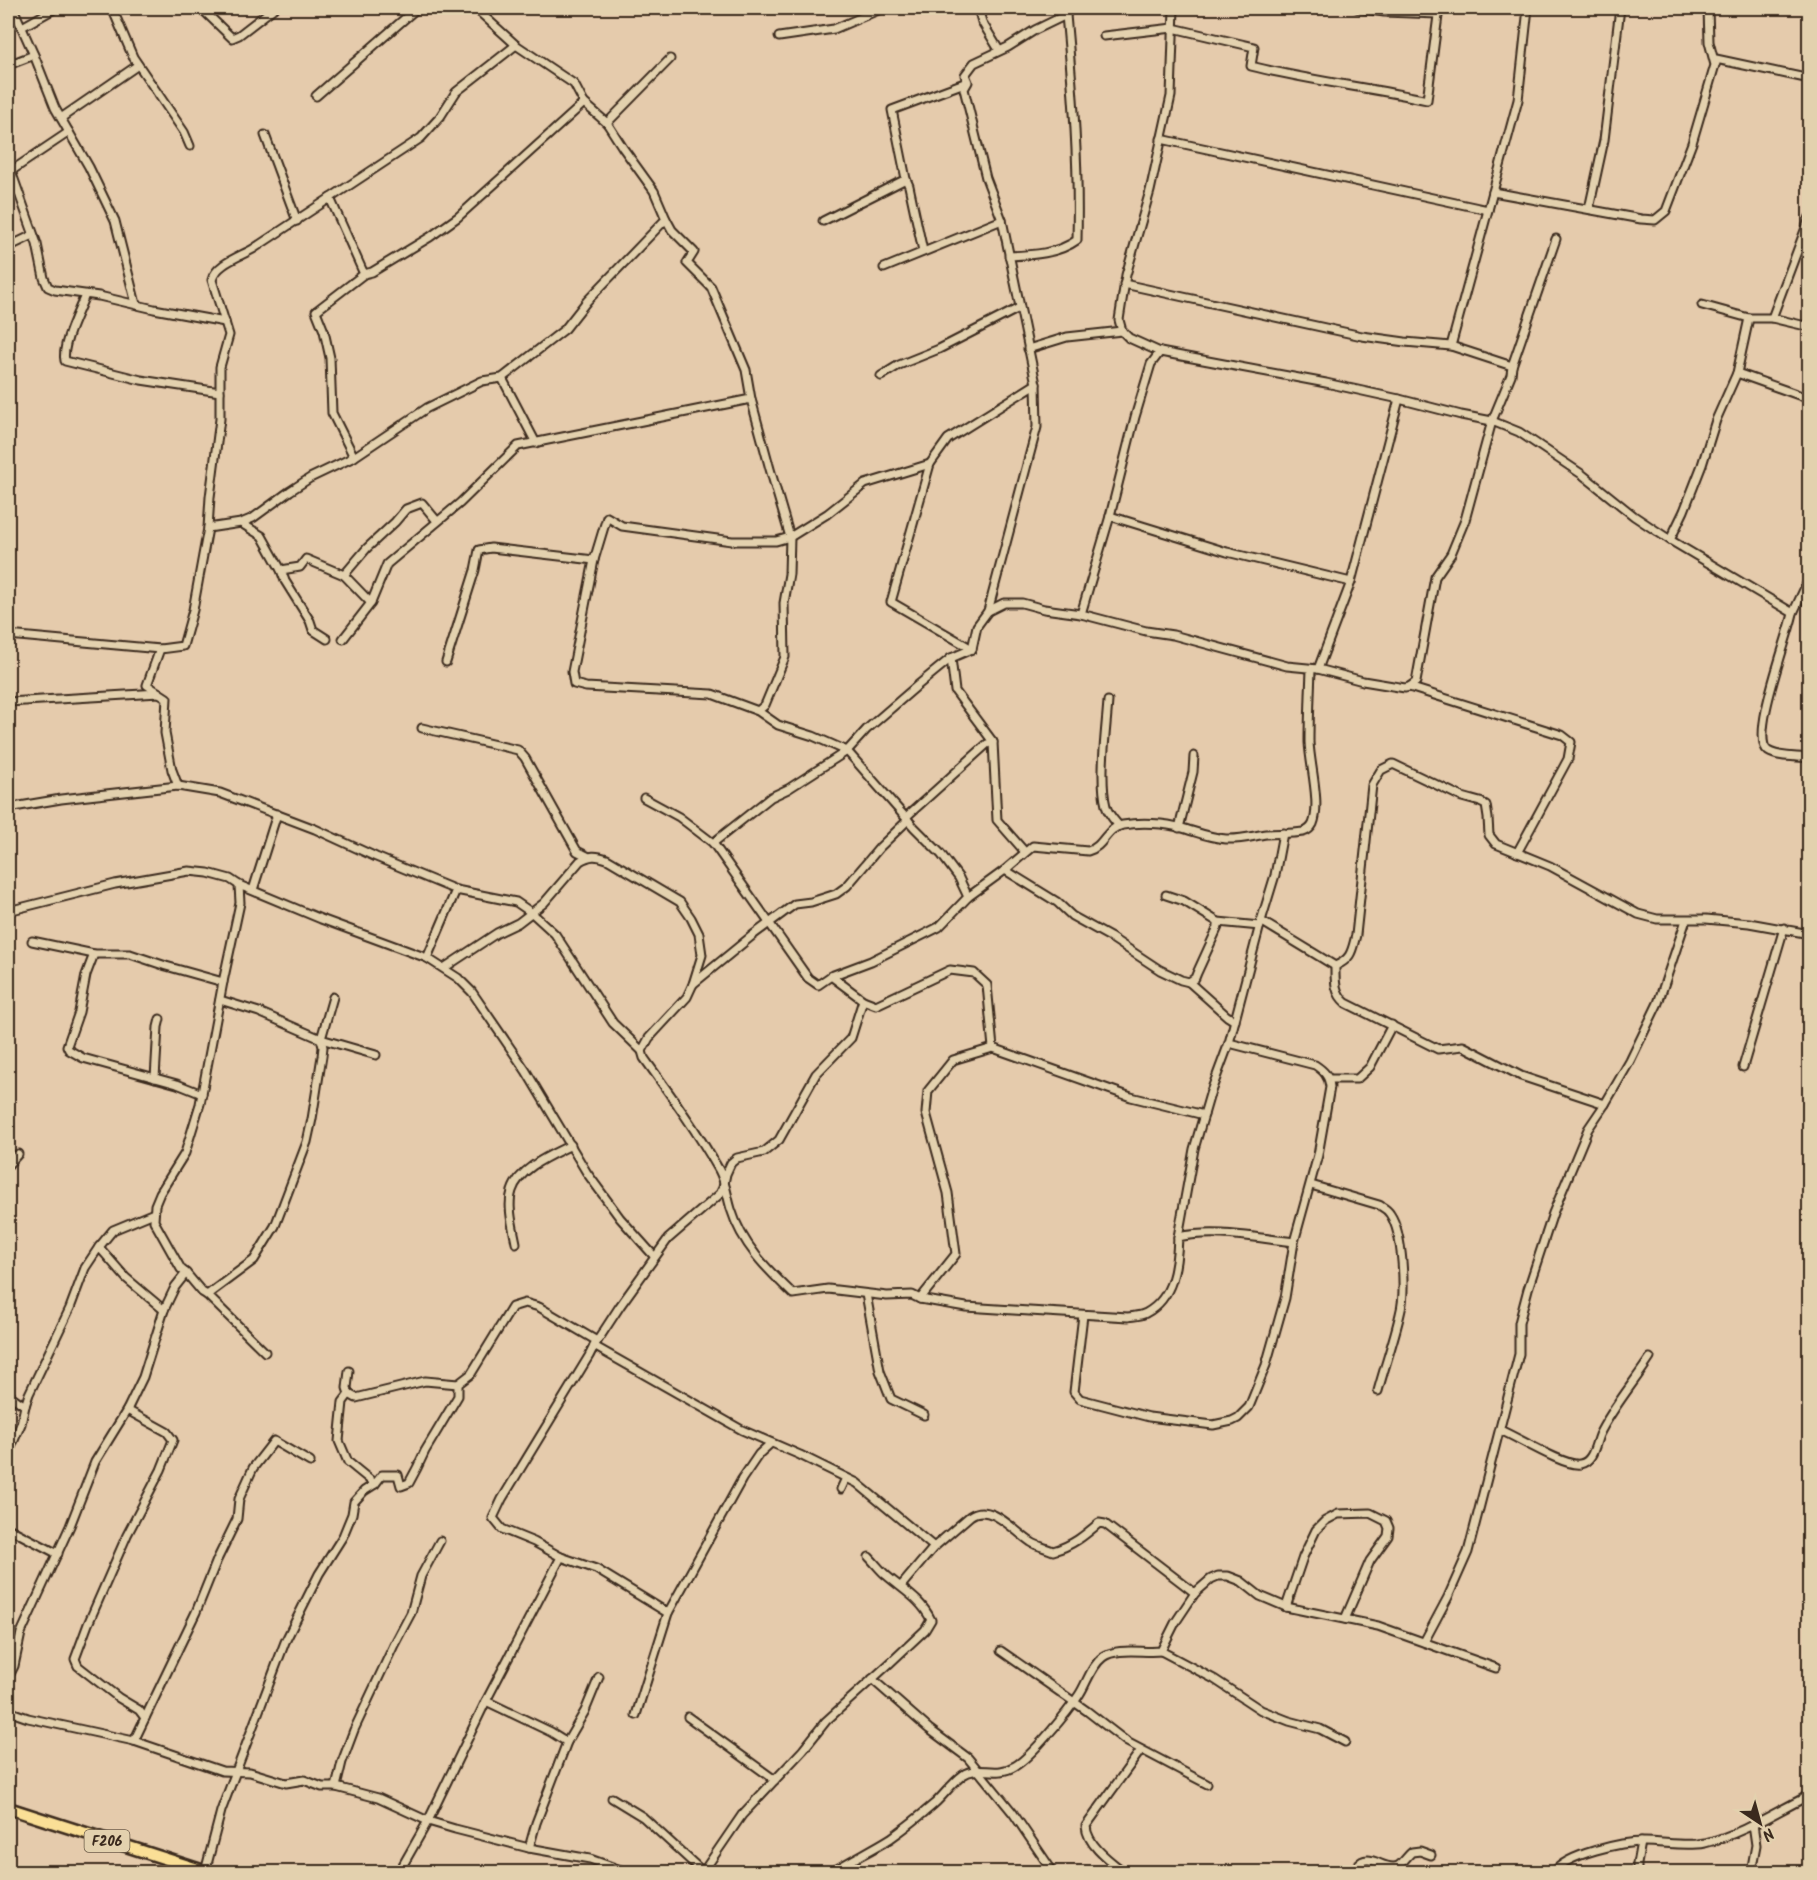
<svg xmlns="http://www.w3.org/2000/svg" width="1817" height="1880" viewBox="0 0 1817 1880" font-family="Kalam,sans-serif">
	<style>
		.lines { fill: none; stroke-linecap: round; stroke-linejoin: round }
		.minor-casing { stroke: #3b2a1e; stroke-width: 11 }
		.primary-casing { stroke: #3b2a1e; stroke-width: 15 }
		.minor { stroke: #e3d1ae; stroke-width: 7 }
		.primary { stroke: #fadf96; stroke-width: 10 }
		.labels { text-anchor: middle; stroke-width: 5; stroke-linejoin: round; paint-order: stroke }
		.shield { fill: #e3d1ae; stroke: #6d5c49; stroke-width: 1.5 }
		.shield-label { font-size: 14px; font-weight: bold; fill: #3b2a1e }
	</style>
	<rect width="100%" height="100%" fill="#e5cbac"/>
	<filter id="ink" filterUnits="userSpaceOnUse"><feTurbulence type="fractalNoise" baseFrequency=".0167" numOctaves="2"/><feDisplacementMap in="SourceGraphic" scale="12" xChannelSelector="R" yChannelSelector="G"/><feConvolveMatrix kernelMatrix="1 2 1 2 8 2 1 2 1" color-interpolation-filters="sRGB"/></filter>
	<g filter="url(#ink)">
		<g class="lines">
			<defs>
				<g id="minor">
					<path d="M13,8L34,55L55,108L89,167L115,221L136,304"/>
					<path d="M112,8L133,57L184,132L190,146"/>
					<path d="M475,8L516,45L574,84L584,103L607,123L670,59"/>
					<path d="M978,8L982,22L999,50"/>
					<path d="M1357,8L1384,12L1438,14"/>
					<path d="M203,10L232,38L239,35L274,8"/>
					<path d="M22,27L56,8"/>
					<path d="M1104,36L1173,28L1254,47L1251,66C1309,81 1368,87 1427,100L1439,8"/>
					<path d="M779,37L834,29L883,8"/>
					<path d="M1716,63V59L1810,79"/>
					<path d="M8,65L34,55"/>
					<path d="M316,96L417,8"/>
					<path d="M61,118L138,65"/>
					<path d="M265,135L297,221"/>
					<path d="M1161,139L1488,210"/>
					<path d="M11,171L37,244L44,278L48,287L55,290L99,296L154,309L225,322"/>
					<path d="M8,173L69,132"/>
					<path d="M1493,192L1641,219L1655,220L1666,211L1692,143L1715,65L1709,42L1708,8"/>
					<path d="M330,198L364,274"/>
					<path d="M1589,209L1604,140L1620,8"/>
					<path d="M823,221L906,179"/>
					<path d="M8,247L33,235"/>
					<path d="M923,251L909,186L906,179L892,110L967,82"/>
					<path d="M1009,256C1032,255 1058,254 1077,240C1079,164 1073,90 1066,15L1068,8"/>
					<path d="M884,268L1002,220"/>
					<path d="M1124,284L1362,336L1405,342L1451,346L1512,366L1511,375L1492,421L1465,520L1451,554L1435,577L1416,682L1409,687L1405,688L1363,681L1318,669"/>
					<path d="M85,295C79,311 61,345 65,361L141,380L220,392"/>
					<path d="M1702,305L1749,318H1772L1810,327"/>
					<path d="M1772,318L1810,217"/>
					<path d="M1451,346L1518,100L1528,8"/>
					<path d="M1028,349L1067,337L1122,331"/>
					<path d="M1160,352L1129,338L1122,331L1119,320L1126,275L1150,191L1171,96L1174,8"/>
					<path d="M1512,366L1556,239"/>
					<path d="M1737,373L1810,399"/>
					<path d="M881,376L899,365L939,349L1019,308"/>
					<path d="M502,378L536,443"/>
					<path d="M751,399L770,469L790,537L827,514L865,484L930,464"/>
					<path d="M354,457L332,413L330,358L324,331L316,311L364,274L372,272L430,237L458,217L584,103"/>
					<path d="M1110,516L1227,552L1351,582"/>
					<path d="M241,523L262,536L281,570L300,567L306,559L344,575L371,603"/>
					<path d="M208,528L241,523L253,518L290,491L310,478L354,457L427,408L482,381L502,378L565,329L587,301L666,219L654,191L623,148L607,123"/>
					<path d="M1670,540L1684,511L1702,465L1716,420L1737,373L1749,318"/>
					<path d="M281,570L285,581L310,621L313,630L327,639"/>
					<path d="M344,575L367,548L395,522L406,509L422,503L437,521"/>
					<path d="M988,611L1037,427L1036,384L1002,220L986,178L964,89L968,82L965,75L974,63L1008,47L1035,30L1066,15"/>
					<path d="M1793,613L1810,577"/>
					<path d="M1081,614L1110,516L1135,417L1151,364L1160,352L1326,383L1399,399L1461,415L1492,421L1519,432L1583,475L1634,516L1670,540L1793,613C1789,636 1749,738 1768,751C1779,758 1797,756 1810,758"/>
					<path d="M8,635L160,649"/>
					<path d="M343,639L371,603L387,564L460,503L518,446L751,399L746,370L711,287L687,263L694,252L672,230L666,219"/>
					<path d="M972,649L891,602L930,464L948,439L1036,384"/>
					<path d="M951,658L955,691L993,742L997,820L1025,852"/>
					<path d="M446,662L475,570L479,550L491,548L594,560"/>
					<path d="M1409,687L1562,735L1571,742L1568,759L1517,853"/>
					<path d="M1108,701C1106,731 1099,778 1106,806C1108,814 1114,820 1119,826"/>
					<path d="M8,702L159,693"/>
					<path d="M422,728L518,750L525,758L577,851L587,856"/>
					<path d="M178,786L172,770L165,733L167,698L147,685L160,649L183,646L193,610L208,528L210,497L220,419V367L229,335L212,280C216,264 239,257 253,249L421,138L440,117L456,92L516,45"/>
					<path d="M644,798L679,817L713,843L808,978L818,985L831,976"/>
					<path d="M8,808L61,799L178,786L220,793L315,829L376,857L456,890L516,902L532,913L555,934L613,1023L642,1051"/>
					<path d="M1179,828L1193,772L1194,756"/>
					<path d="M713,843L771,797L788,789L847,751L867,729L918,685L951,658L972,649L977,626L988,611L1004,603H1022L1044,609L1081,614L1146,631L1173,635L1287,666L1318,669L1351,582L1399,399"/>
					<path d="M1005,870L1057,902L1072,916L1110,937L1160,970L1181,980L1189,982L1227,1016L1235,1021"/>
					<path d="M253,890L277,814"/>
					<path d="M1166,895L1184,901L1218,922V927L1197,973L1195,978L1189,982"/>
					<path d="M968,897L1005,870L1033,846L1088,851C1105,846 1105,828 1123,825C1140,822 1165,823 1182,828C1196,832 1211,838 1226,839C1240,840 1253,836 1266,834C1278,833 1291,834 1303,832C1307,831 1311,828 1313,824C1321,804 1310,765 1309,742C1309,718 1310,694 1311,670"/>
					<path d="M8,911L115,884L189,871L208,873L230,879L239,885L321,919L427,958L458,978L472,992L526,1071L587,1173L620,1218L654,1256"/>
					<path d="M1261,921L1335,966C1352,959 1352,950 1356,935L1372,785L1381,770L1393,764L1462,797L1480,802L1486,805L1488,818L1489,835L1496,844L1550,866L1638,914L1657,919H1706L1749,923L1810,934"/>
					<path d="M1218,922L1260,926"/>
					<path d="M32,941L94,954H130L166,966L223,982"/>
					<path d="M94,954L86,975L79,1012L67,1046L69,1050L83,1058L177,1084L202,1094"/>
					<path d="M427,958L456,890"/>
					<path d="M1335,966C1335,980 1334,993 1346,1003L1438,1049L1463,1046L1521,1076L1605,1104"/>
					<path d="M444,968L497,933L518,923L544,903L580,861C590,855 596,855 607,859L680,902L691,918L699,934L702,955L693,984L687,997L649,1038L642,1051L644,1058C670,1094 697,1131 719,1170C726,1183 727,1196 731,1209C742,1245 767,1269 793,1294L828,1289L887,1296L912,1295L920,1299L966,1307L1128,1317C1134,1316 1141,1316 1146,1313C1174,1298 1177,1265 1178,1237C1218,1229 1254,1238 1294,1242"/>
					<path d="M693,984L753,935L795,904L811,902L836,894L847,886L880,847L908,820L906,817L987,744L993,742"/>
					<path d="M333,997L321,1039L376,1055"/>
					<path d="M863,1000L876,1005L950,970L974,973L987,985L993,1048"/>
					<path d="M1743,1067L1784,928"/>
					<path d="M155,1078L158,1027L160,1019"/>
					<path d="M1329,1079H1357L1370,1067L1392,1025"/>
					<path d="M8,1165L18,1154"/>
					<path d="M1311,1185L1379,1205C1384,1208 1387,1209 1390,1214C1403,1233 1406,1292 1400,1314C1394,1340 1385,1365 1378,1391"/>
					<path d="M1178,1237L1194,1149L1210,1094L1229,1043L1261,921L1275,875L1283,833"/>
					<path d="M516,1243C513,1227 507,1206 512,1191C519,1168 551,1155 571,1145"/>
					<path d="M99,1247L113,1230L154,1213"/>
					<path d="M186,1273L202,1292L207,1295L254,1260L275,1226L307,1142L312,1119L322,1056L323,1047L321,1039L259,1012L220,1000"/>
					<path d="M866,1294L880,1371L891,1399L924,1415"/>
					<path d="M207,1295L265,1352"/>
					<path d="M920,1299L956,1254L948,1193L926,1113L928,1091L953,1060L993,1048L1131,1097L1204,1115"/>
					<path d="M1083,1315L1074,1392L1080,1399L1149,1417L1213,1425L1232,1421L1238,1418L1249,1407L1266,1365L1285,1298L1294,1242L1318,1155L1330,1087C1329,1076 1324,1071 1315,1065L1229,1043"/>
					<path d="M594,1346L742,1430L800,1455L857,1483L934,1547"/>
					<path d="M349,1371L347,1388L349,1394L356,1398L425,1381L458,1384"/>
					<path d="M8,1394L25,1406"/>
					<path d="M349,1394L343,1402L339,1441L348,1462L375,1484"/>
					<path d="M127,1410L167,1432L173,1440L161,1470L127,1535L88,1624L75,1659L78,1666L119,1698L139,1710L145,1718"/>
					<path d="M1500,1430C1517,1437 1565,1467 1580,1464C1593,1462 1595,1445 1599,1435C1610,1411 1635,1381 1650,1358"/>
					<path d="M8,1454L21,1424L25,1406L29,1394L70,1308L85,1268L99,1247L126,1278L164,1310"/>
					<path d="M841,1489L846,1478"/>
					<path d="M8,1528L58,1554"/>
					<path d="M901,1586L934,1547L970,1516C990,1501 1015,1532 1031,1542C1037,1546 1046,1548 1053,1551C1072,1546 1085,1535 1099,1523L1105,1524L1195,1593"/>
					<path d="M1286,1607L1303,1557L1316,1530L1325,1521L1338,1514L1370,1513L1386,1521L1389,1528L1388,1536L1370,1561L1345,1619"/>
					<path d="M668,1613L596,1569L561,1557L534,1542L502,1529L493,1518L502,1499L589,1356L594,1346L620,1306L668,1239L720,1194L723,1188L726,1174L731,1163L737,1158L764,1152L779,1140L816,1074L851,1038L863,1000L831,976L871,961L939,927L968,897L959,878L941,854L914,827L847,751L813,736L778,725L758,711L765,705L785,657L784,603L789,574L790,537L776,541H732L622,526L607,517L594,560L572,672L574,684L586,687L712,694L758,711"/>
					<path d="M1424,1642L1448,1597L1468,1552L1519,1354V1323L1528,1289L1553,1213L1588,1129L1605,1104L1630,1061L1658,1003L1686,920"/>
					<path d="M1001,1651L1087,1711L1127,1742L1207,1784"/>
					<path d="M1161,1651L1214,1679L1261,1710L1289,1721L1320,1729L1345,1742"/>
					<path d="M8,1678L14,1666L21,1633L70,1526L95,1462L127,1410L143,1377L164,1310L175,1287L186,1273L181,1269L154,1221L155,1205L160,1193L185,1153L200,1104L223,982L240,903L239,885"/>
					<path d="M872,1679L929,1729L968,1758L1013,1813L1053,1872"/>
					<path d="M486,1701L551,1732L567,1742L536,1823L529,1848"/>
					<path d="M8,1711L28,1718L134,1741L222,1771L250,1772L286,1783L304,1780L322,1787H336L378,1798L428,1821L455,1829L529,1848L590,1859L626,1872"/>
					<path d="M636,1715L668,1613L742,1479L759,1454L771,1443"/>
					<path d="M688,1717L775,1780"/>
					<path d="M134,1741L196,1612L217,1560L237,1519L239,1499L253,1468L274,1441L310,1462"/>
					<path d="M567,1742L585,1711L599,1677"/>
					<path d="M336,1787L342,1762L354,1730L394,1645L411,1613L421,1576L440,1541"/>
					<path d="M612,1798L643,1817L703,1872"/>
					<path d="M205,1872L221,1811L285,1642L319,1574L343,1536L352,1514L354,1502L364,1491L375,1484L382,1475H398L401,1486L409,1483L417,1468L425,1451L458,1396V1384L471,1374L512,1307L525,1303L539,1307L597,1341"/>
					<path d="M399,1872L428,1821L486,1701L561,1557"/>
					<path d="M703,1872L742,1815L803,1750L826,1721L890,1663L925,1630L931,1620C921,1599 903,1590 886,1575C880,1570 875,1563 869,1557"/>
					<path d="M832,1872C851,1860 872,1850 891,1838C905,1828 920,1816 934,1804C944,1795 952,1783 963,1775C978,1764 996,1778 1015,1766C1031,1757 1068,1712 1079,1695C1087,1683 1091,1666 1103,1657C1116,1647 1144,1653 1161,1651L1175,1623L1195,1593L1211,1579L1218,1576H1228L1241,1581L1260,1596L1286,1607L1378,1626L1496,1668"/>
					<path d="M1124,1872C1110,1861 1087,1845 1086,1826L1141,1750"/>
					<path d="M1357,1872V1866C1369,1850 1384,1872 1398,1866C1403,1863 1407,1856 1412,1852L1420,1851L1431,1855"/>
					<path d="M1554,1872C1567,1854 1622,1842 1644,1842C1664,1842 1686,1847 1705,1843C1739,1835 1771,1815 1802,1799L1810,1793"/>
					<path d="M1637,1872V1864L1641,1842"/>
					<path d="M1751,1872L1756,1845L1753,1824"/>
				</g>
				<path id="primary" d="M8,1808L207,1872"/>
			</defs>
			<use href="#minor" class="minor-casing"/>
			<use href="#primary" class="primary-casing"/>
			<use href="#minor" class="minor"/>
			<use href="#primary" class="primary"/>
		</g>
	</g>
	<g class="labels">
		<rect class="shield" x="84.5" y="1830" width="45" height="22" rx="4.5"/>
		<g class="shield-label">
			<text x="107" y="1846">F206</text>
		</g>
	</g>
	<rect width="1817" height="1880" fill="none" stroke="#e3d1ae" stroke-width="30"/>
	<rect x="15" y="15" width="1787" height="1850" fill="none" stroke="#3b2a1e" stroke-width="2" filter="url(#ink)"/>
	<g transform="translate(1760 1823) rotate(144)" stroke="#e3d1ae" stroke-width="4.5" paint-order="stroke">
	<path d="M0-4.5L10 22L0 15L-10 22Z" fill="#3b2a1e"/>
	<text y="-9" font-size="16" font-weight="bold" text-anchor="middle" fill="#3b2a1e">N</text>
	</g>
</svg>
